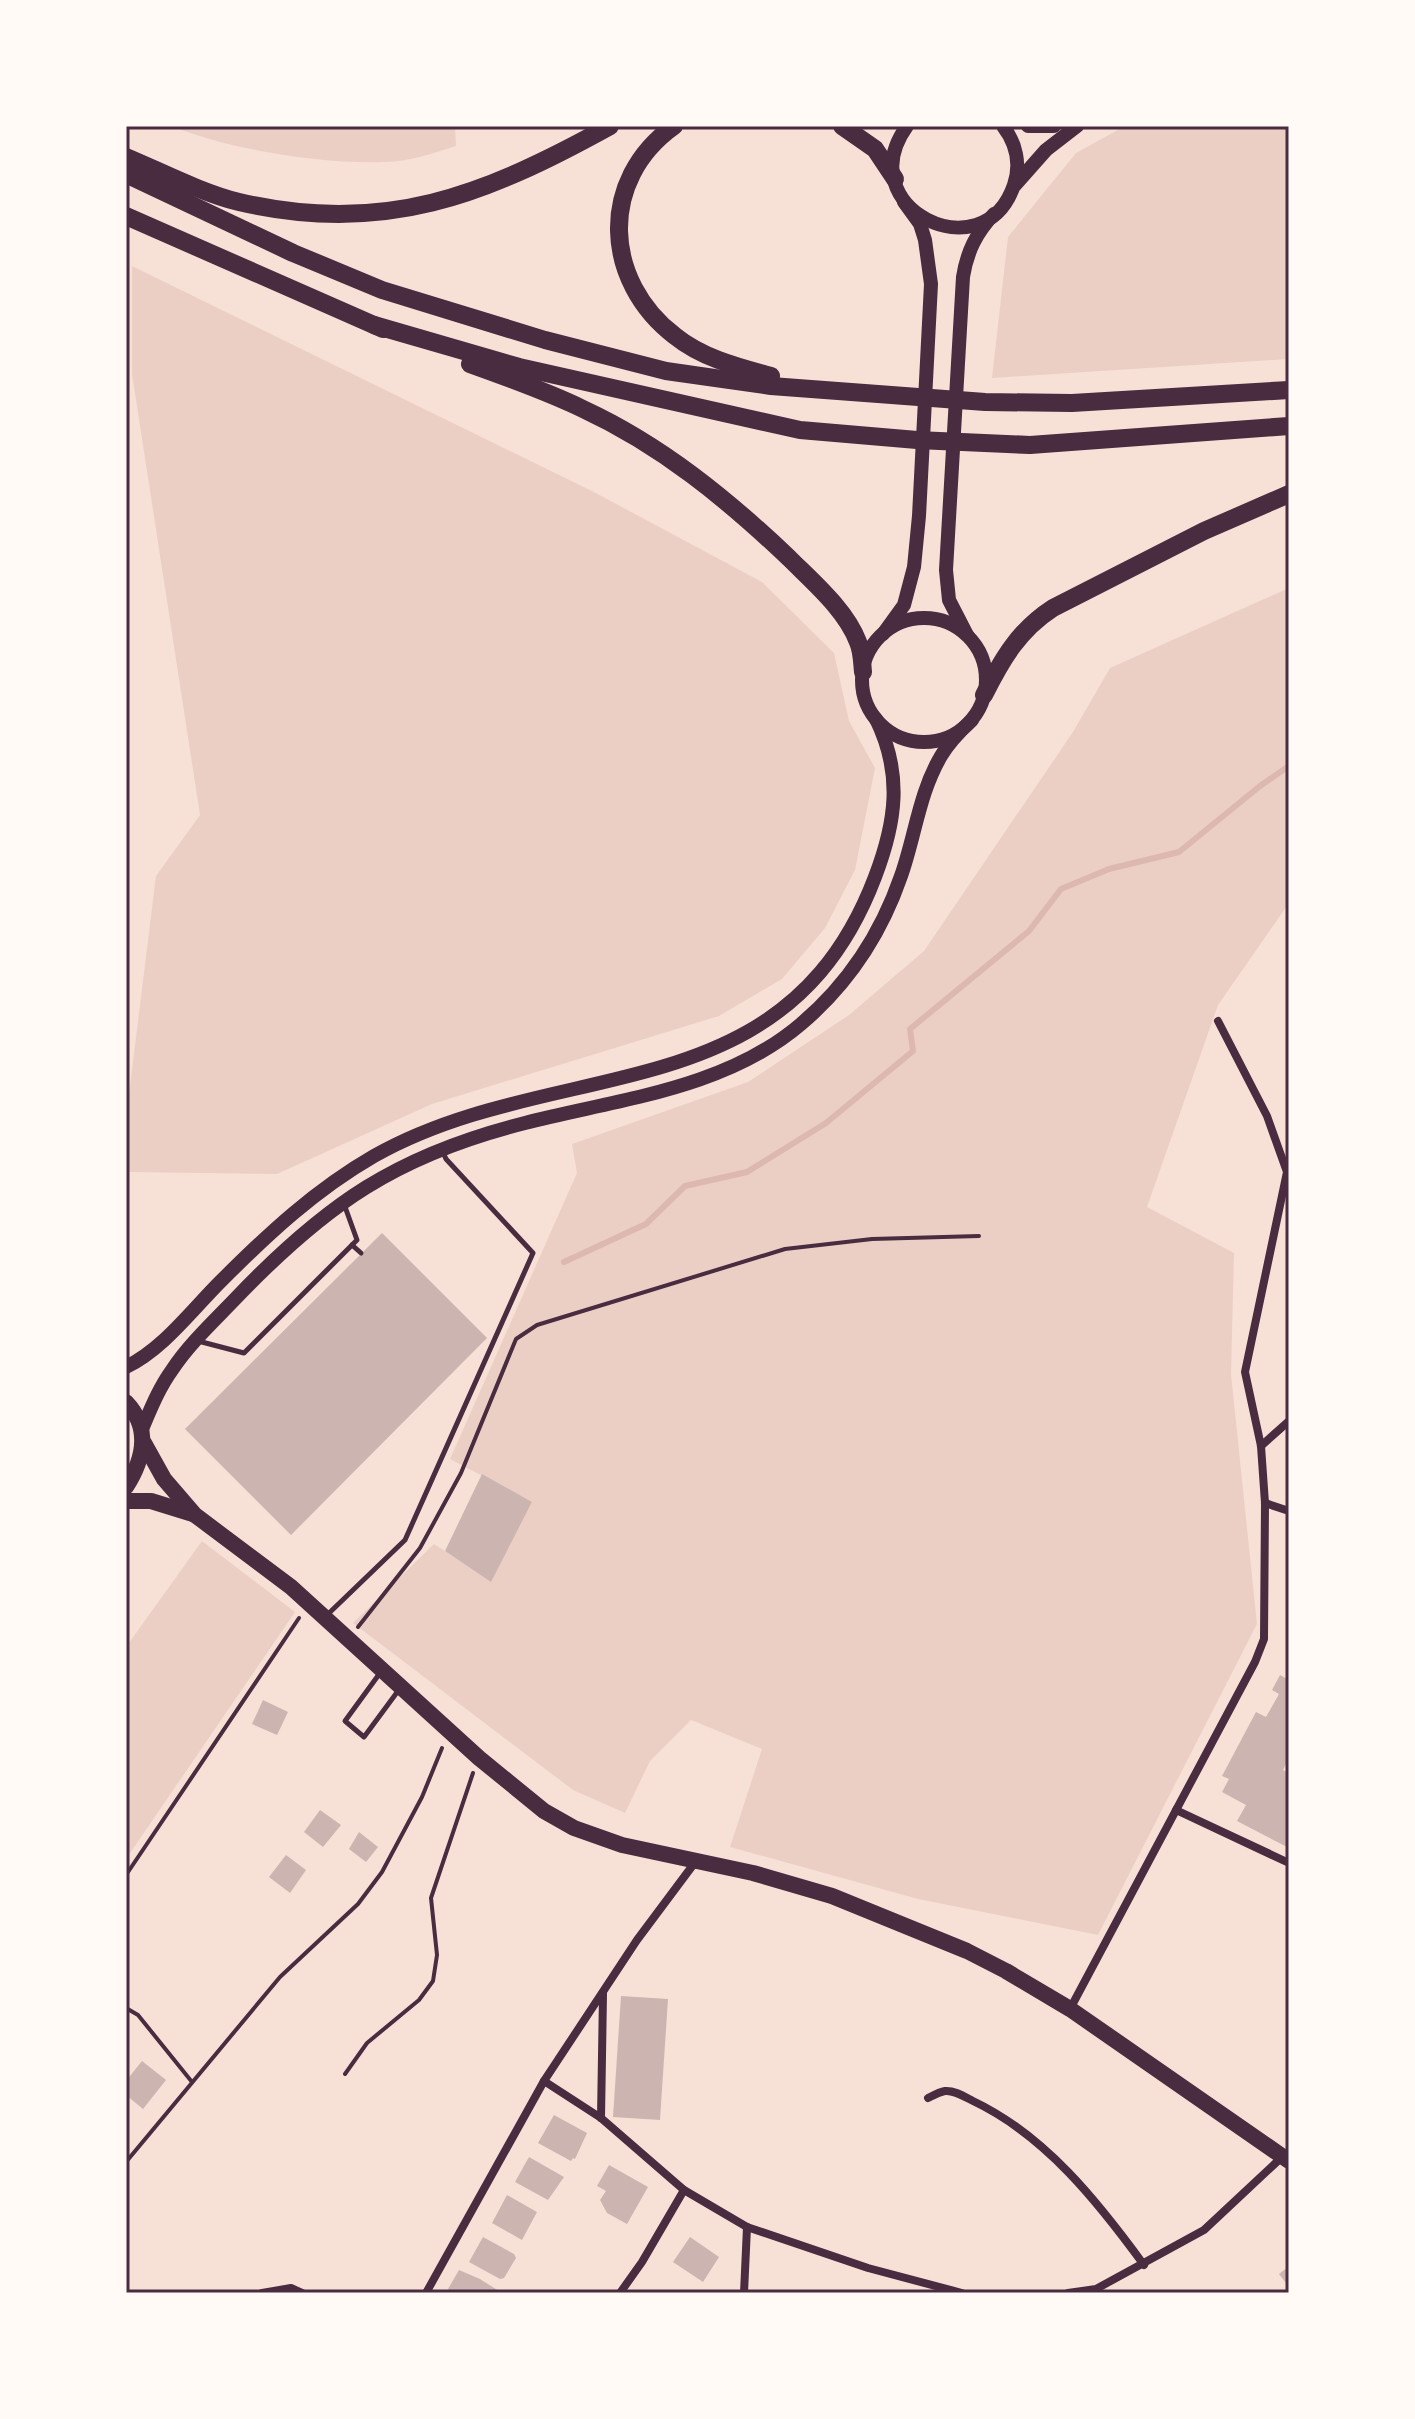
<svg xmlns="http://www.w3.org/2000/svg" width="1415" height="2419" viewBox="0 0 1415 2419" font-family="Signika,sans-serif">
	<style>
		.green { fill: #ebcfc5 }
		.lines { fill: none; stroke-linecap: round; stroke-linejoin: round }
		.stream { stroke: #dcb8b0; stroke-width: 6 }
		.building { fill: #ccb4b1 }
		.path { stroke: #4a2c40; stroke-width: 4 }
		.service { stroke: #4a2c40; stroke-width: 5 }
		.minor { stroke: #4a2c40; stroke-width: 8 }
		.secondary { stroke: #4a2c40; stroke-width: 14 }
		.primary { stroke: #4a2c40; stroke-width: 16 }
		.motorway { stroke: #4a2c40; stroke-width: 18 }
		.neatline { fill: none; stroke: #4a2c40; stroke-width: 3 }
	</style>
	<rect width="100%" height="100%" fill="#f7e1d7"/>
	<g class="green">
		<path d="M171,126H455L456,146C433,153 409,162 384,162C320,164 231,150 171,126Z"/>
		<path d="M1125,126H1289V359L992,378L1008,237L1076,153Z"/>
		<path d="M132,266L592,491L762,582L834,653L849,721L875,768L855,870L825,928L782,979L719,1016L432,1104L277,1174L126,1172V1118L156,876L200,815L132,374Z"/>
		<path d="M1289,588V903L1218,1005L1147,1207L1234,1253L1231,1374L1257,1624L1098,1935L918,1899L730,1847L762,1749L691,1720L650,1761L625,1813L573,1790L353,1623L434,1544L491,1581L532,1502L450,1459L577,1173L572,1144L748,1082L849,1015L924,951L1073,732L1110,668Z"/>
		<path d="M202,1541L295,1612L126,1859V1647Z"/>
	</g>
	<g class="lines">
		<path class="stream" d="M564,1262L646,1224L685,1186L747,1172L826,1123L913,1051L910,1029L1029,931L1061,889L1109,869L1179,852L1260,786L1289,766"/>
	</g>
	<g class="building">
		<path d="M382,1233L487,1338L291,1535L185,1429Z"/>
		<path d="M482,1474L532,1502L491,1582L445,1551Z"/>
		<path d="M1280,1675L1289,1680V1758L1283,1770L1289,1773V1848L1237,1821L1246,1805L1222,1792L1229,1779L1222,1776L1256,1712L1266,1717L1279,1694L1272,1690Z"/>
		<path d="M263,1700L288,1712L277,1735L252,1724Z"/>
		<path d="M320,1810L341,1825L323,1847L304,1832Z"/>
		<path d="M359,1832L378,1847L366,1862L349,1849Z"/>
		<path d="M286,1855L306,1870L290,1893L269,1877Z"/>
		<path d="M621,1996L668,1999L660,2120L613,2117Z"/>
		<path d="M142,2061L166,2080L143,2109L126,2095V2081Z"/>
		<path d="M554,2115L587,2133L575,2159L573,2158L571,2161L538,2143Z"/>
		<path d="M529,2157L564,2177L548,2200L515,2182Z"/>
		<path d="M609,2165L648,2187L627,2224L607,2213L600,2200L606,2191L597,2186Z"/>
		<path d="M507,2195L537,2212L522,2240L492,2223Z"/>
		<path d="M483,2237L514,2254L516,2258L504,2278L500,2279L469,2262Z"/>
		<path d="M690,2237L719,2257L703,2282L673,2262Z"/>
		<path d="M1289,2266V2287L1279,2274Z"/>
		<path d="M459,2270L480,2279L502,2293H454L448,2289Z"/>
	</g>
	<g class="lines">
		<g class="path">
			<path d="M358,1627L420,1548L461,1473L516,1339L537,1325L785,1249L872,1239L979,1236"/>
			<path d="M126,1875L299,1618"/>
			<path d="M126,2008L138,2015L192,2082"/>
			<path d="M345,2074L367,2043L419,2000L433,1981L437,1955L431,1898L473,1773"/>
			<path d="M126,2162L280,1977L358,1904L382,1872L422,1797L442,1748"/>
		</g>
		<g class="service">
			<path d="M352,1245L361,1253"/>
			<path d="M198,1341L244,1353L357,1240L344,1204"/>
			<path d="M326,1616L405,1540L533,1253L446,1159L442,1150"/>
			<path d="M380,1673L345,1721L364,1737L398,1691"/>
		</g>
		<g class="minor">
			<path d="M1261,1446L1289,1421"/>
			<path d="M1265,1503L1289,1511"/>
			<path d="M1176,1810L1289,1863"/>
			<path d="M1070,2009L1255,1662L1264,1639L1265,1503L1261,1446L1245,1372L1287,1172L1267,1116L1218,1021"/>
			<path d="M544,2081L601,2118L684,2190L747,2227L868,2268L962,2293"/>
			<path d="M928,2098C932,2096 939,2092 945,2091C954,2090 965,2097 973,2101C1045,2135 1098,2202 1144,2265"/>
			<path d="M601,2118L603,1994"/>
			<path d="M262,2293L291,2288L302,2293"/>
			<path d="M426,2293L544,2081L637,1940L696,1861"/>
			<path d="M620,2293L642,2262L684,2190"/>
			<path d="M744,2293L747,2227"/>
			<path d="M1068,2293L1096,2289L1204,2230L1282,2157"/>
		</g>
		<g class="secondary">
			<path d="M907,126C848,208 984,274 1014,185C1021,164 1016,143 1003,126"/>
			<path d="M1028,126H1054"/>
			<path d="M1015,185L1046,150L1077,126"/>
			<circle cx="924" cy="680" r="62"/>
			<path d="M883,634L904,605L914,567L919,516L931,284L925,240L920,224L904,202"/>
			<path d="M967,635L949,600L946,570L963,277C967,252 976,233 994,214"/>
			<path d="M126,1367C163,1349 191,1311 220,1282C268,1234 315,1190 374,1156C556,1053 784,1117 875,877C896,822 903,774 876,719"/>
			<path d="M142,1429C151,1408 159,1388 172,1370C189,1344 215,1320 236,1298C326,1204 397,1155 525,1123C619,1099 725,1089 801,1024C847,985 881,934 901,876C915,837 919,793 941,756C949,742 960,731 972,720"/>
		</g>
		<g class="primary">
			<path d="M126,1402C151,1428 144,1459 126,1487"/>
			<path d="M144,1443L164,1479L195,1515L291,1587L479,1758L544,1811L574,1828L622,1845L753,1873L832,1896L967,1951L1006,1971L1070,2009L1289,2161"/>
			<path d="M126,1501H151L193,1514"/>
		</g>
		<g class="motorway">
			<path d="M674,126C598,180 603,281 675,336C702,358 738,367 771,376"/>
			<path d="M842,126L875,149L895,179"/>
			<path d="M126,157C162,172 202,193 239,202C384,236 485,195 610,126"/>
			<path d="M126,174L293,253L382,290L545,340L666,371L771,386L985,402L1072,403L1289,390"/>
			<path d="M126,216L383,329"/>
			<path d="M374,325L519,367L800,430L917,440L1030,445L1289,426"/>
			<path d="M470,364C508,378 546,391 583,409C661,445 727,499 789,558C813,582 846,610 858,642C862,651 862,662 863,672"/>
			<path d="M984,695C1002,659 1019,630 1053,608L1204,531L1289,494"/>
		</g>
	</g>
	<rect width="1415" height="2419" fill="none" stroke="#fffaf5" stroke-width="256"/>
	<rect x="128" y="128" width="1159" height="2163" class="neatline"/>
</svg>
